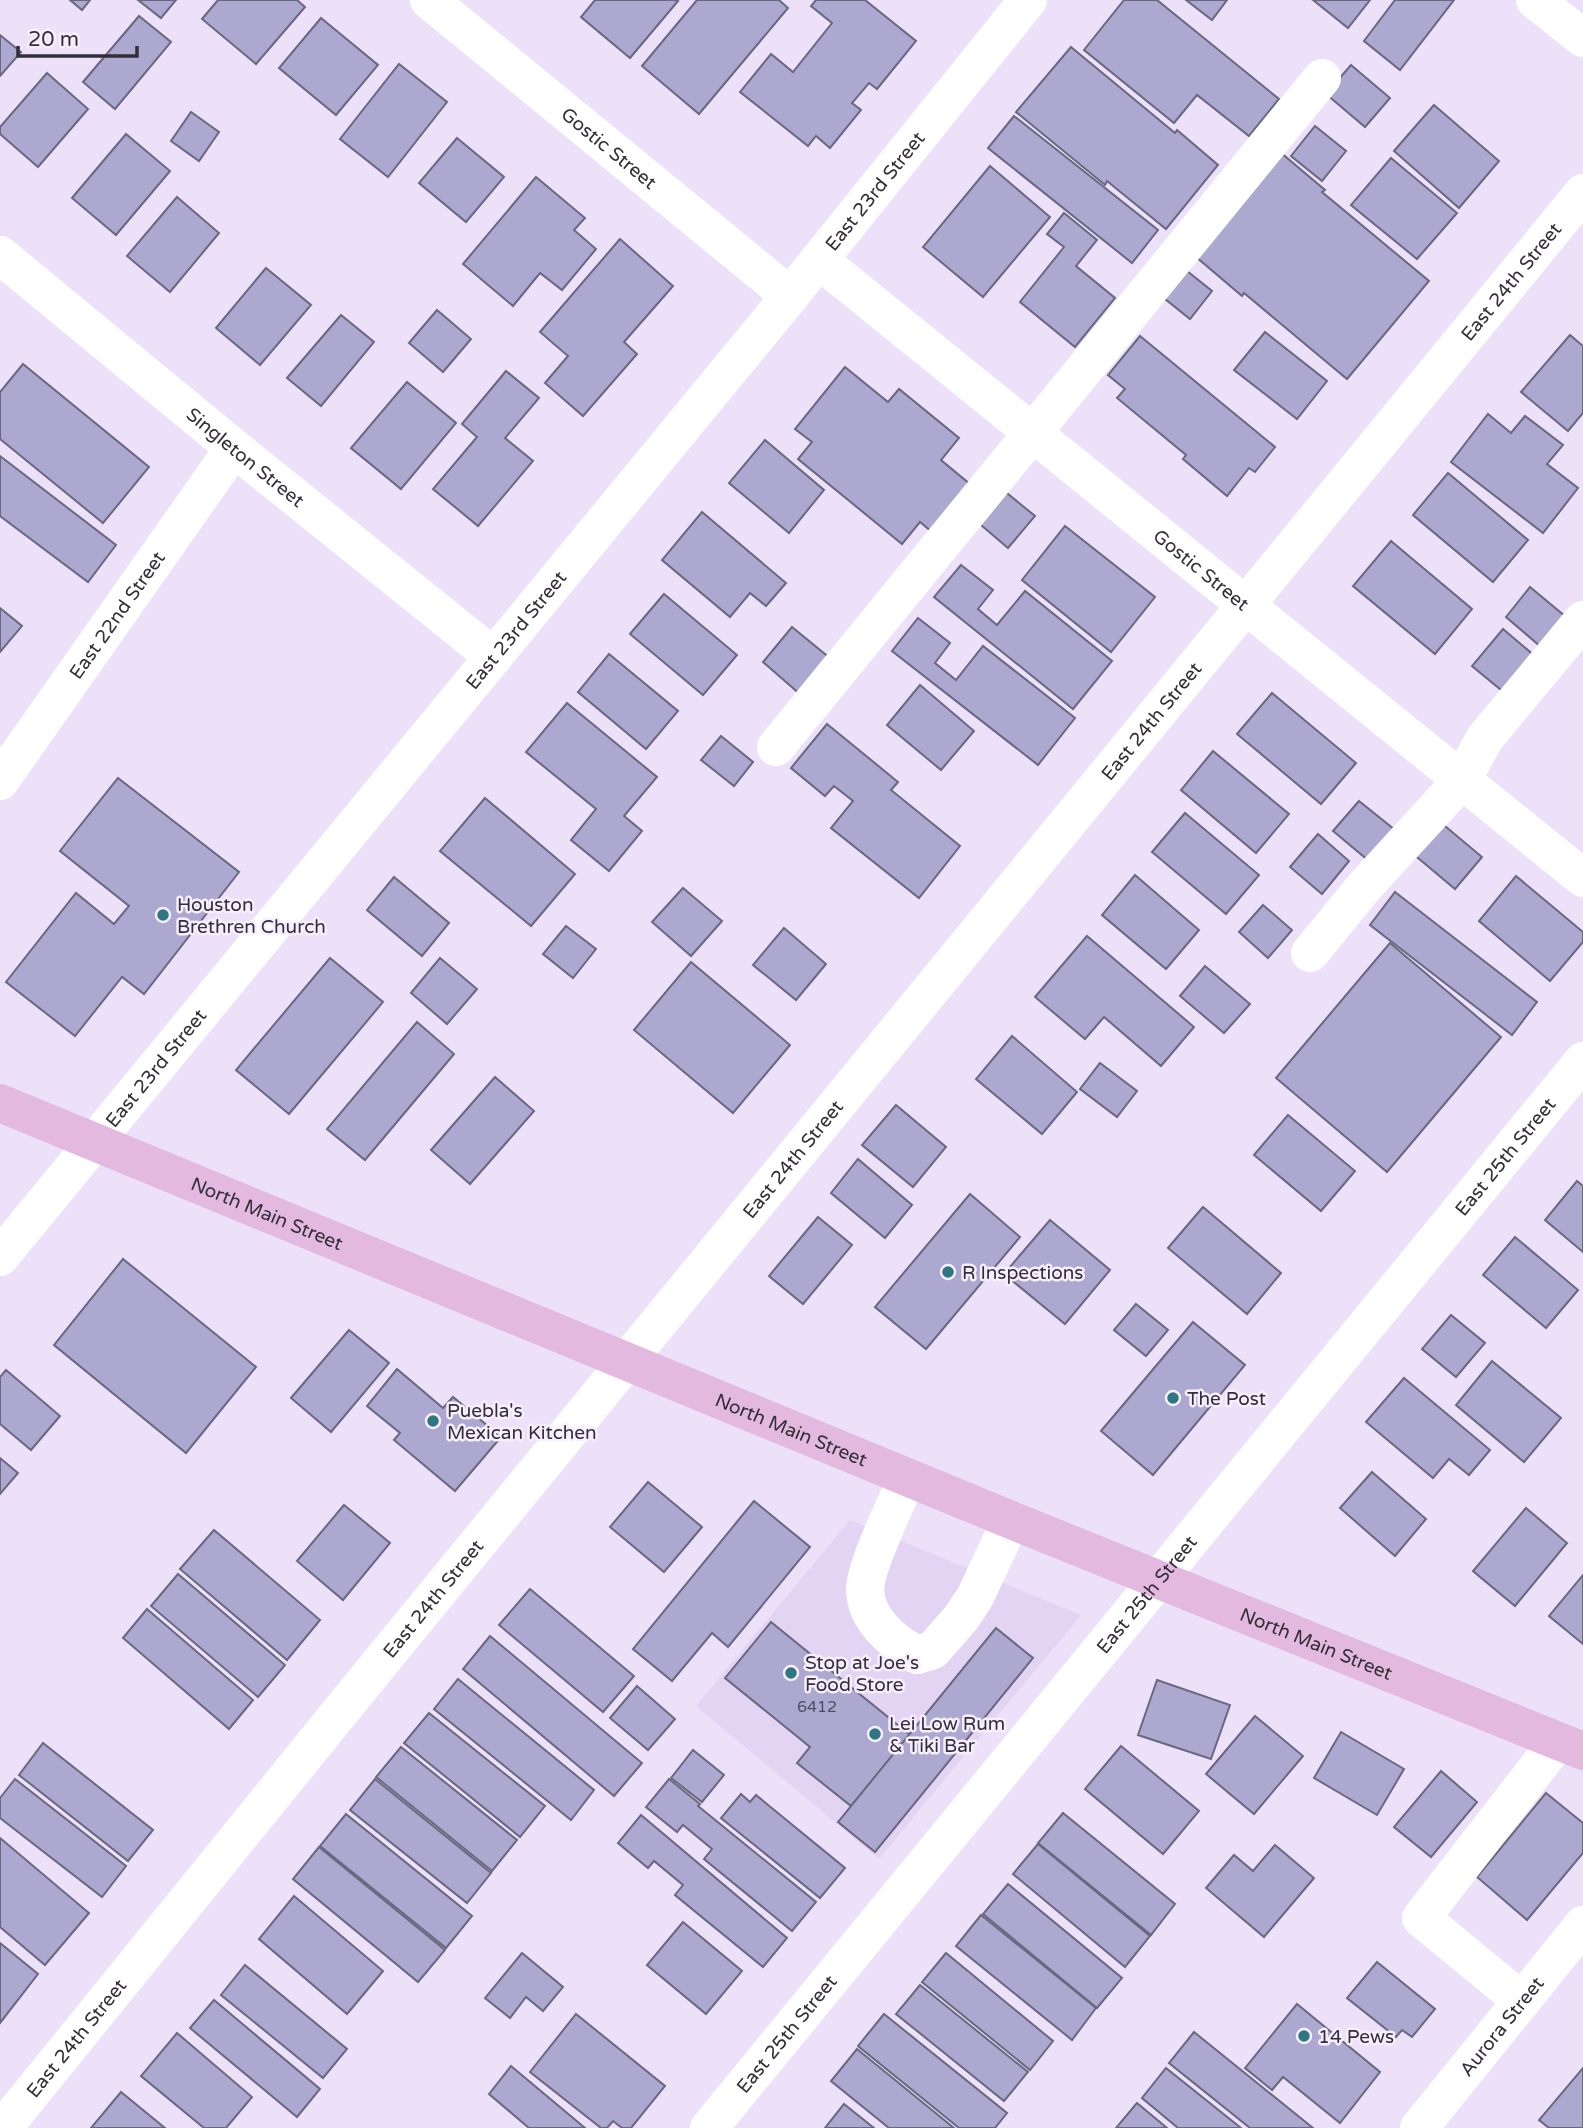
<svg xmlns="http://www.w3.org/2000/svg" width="1583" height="2128" viewBox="0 0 1583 2128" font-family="'Varela Round',sans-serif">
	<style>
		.built { fill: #e4d4f3 }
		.building { fill: #aca8cf; stroke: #6a6880; stroke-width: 2 }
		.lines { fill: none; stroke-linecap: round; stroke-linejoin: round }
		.minor { stroke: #fff; stroke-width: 38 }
		.major { stroke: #e3b9e0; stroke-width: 38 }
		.poi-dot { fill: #2e7681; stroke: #f7efff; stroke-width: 2.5 }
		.labels { text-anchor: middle; stroke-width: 5; stroke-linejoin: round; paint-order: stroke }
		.number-label { font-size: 16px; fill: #514c5e }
		.street-label { font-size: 19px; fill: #332e38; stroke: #f7efff }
		.poi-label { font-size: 19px; fill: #332e38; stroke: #f7efff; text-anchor: start }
	</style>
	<rect width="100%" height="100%" fill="#ede0f9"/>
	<path class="built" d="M850,1520L1081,1615L879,1859L696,1706Z"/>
	<g class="building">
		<path d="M70,0H90L82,10Z"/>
		<path d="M138,0H176L161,18Z"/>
		<path d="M218,0H297L305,7L256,64L202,19Z"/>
		<path d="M595,0H676L678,1L630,58L581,17Z"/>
		<path d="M697,0H779L788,8L699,114L642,66Z"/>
		<path d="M816,0H865L916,41L877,89L869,83L852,103L861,110L830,148L816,136L808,146L740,92L771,54L793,72L832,23L811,6Z"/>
		<path d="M1124,0H1157L1279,99L1249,136L1197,95L1174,123L1084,50Z"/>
		<path d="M1186,0H1227L1212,20Z"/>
		<path d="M1313,0H1370L1348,28Z"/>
		<path d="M1395,0H1454L1400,70L1364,41Z"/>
		<path d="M139,16L171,42L115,109L83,82Z"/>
		<path d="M321,18L378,65L336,115L279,68Z"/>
		<path d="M0,35L21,52L0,76Z"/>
		<path d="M1071,47L1175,133L1177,130L1218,165L1166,229L1107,181L1105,185L1016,112Z"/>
		<path d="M399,64L447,102L388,177L340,139Z"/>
		<path d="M1351,65L1390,98L1365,127L1326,94Z"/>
		<path d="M47,73L88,109L38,167L0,134V127Z"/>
		<path d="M1434,105L1499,161L1459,208L1394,151Z"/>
		<path d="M191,112L219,132L199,161L171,141Z"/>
		<path d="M1014,116L1158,230L1132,263L988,148Z"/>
		<path d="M1315,126L1346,151L1322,181L1291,156Z"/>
		<path d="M126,134L170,171L116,235L72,198Z"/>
		<path d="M457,138L504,177L466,222L419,183Z"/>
		<path d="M1280,152L1325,190L1322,192L1429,281L1347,379L1244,293L1242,296L1195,256Z"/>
		<path d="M1391,158L1457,213L1417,259L1351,205Z"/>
		<path d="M990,166L1050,217L983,297L923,247Z"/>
		<path d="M536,177L585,218L574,230L596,249L562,290L540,273L513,306L463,264Z"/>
		<path d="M177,197L219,233L170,292L127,256Z"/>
		<path d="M1064,213L1097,240L1076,266L1115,298L1075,347L1020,302L1064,247L1047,234Z"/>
		<path d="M620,239L673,286L624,342L637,354L583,416L545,383L568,356L540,332Z"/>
		<path d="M1182,267L1212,291L1190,319L1160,295Z"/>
		<path d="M266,268L311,305L260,365L216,328Z"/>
		<path d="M437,310L471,339L443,372L409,343Z"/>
		<path d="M341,315L374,342L321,406L287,378Z"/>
		<path d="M1265,332L1327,381L1297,419L1234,370Z"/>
		<path d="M1570,335L1583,346V413L1568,431L1521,392Z"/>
		<path d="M1140,336L1275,447L1255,472L1249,468L1227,496L1183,459L1186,455L1117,398L1125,389L1108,375Z"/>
		<path d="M23,364L149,467L103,523L0,439V392Z"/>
		<path d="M845,367L888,402L899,389L959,438L941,460L971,485L932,532L920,522L902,544L798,459L812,442L795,429Z"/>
		<path d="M506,371L539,398L505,438L533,461L478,526L433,489L477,437L462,424Z"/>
		<path d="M407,382L456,423L401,489L351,448Z"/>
		<path d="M1488,414L1511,433L1525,416L1563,445L1547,464L1578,488L1543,533L1451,462Z"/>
		<path d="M765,440L824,490L789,533L729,483Z"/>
		<path d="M0,456L116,545L88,582L0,516Z"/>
		<path d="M1448,473L1528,540L1493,582L1413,515Z"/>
		<path d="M1002,489L1035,516L1008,548L975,520Z"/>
		<path d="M702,512L786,583L766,606L750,593L730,617L662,560Z"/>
		<path d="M1065,526L1155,597L1111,652L1022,580Z"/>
		<path d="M1391,541L1472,609L1435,654L1353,586Z"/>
		<path d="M961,565L993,590L978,609L997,625L1025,591L1112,661L1073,709L934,597Z"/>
		<path d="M1530,587L1566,617L1541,647L1506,617Z"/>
		<path d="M664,594L737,655L703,695L630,634Z"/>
		<path d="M0,608L22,626L0,652Z"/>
		<path d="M918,618L950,643L935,663L956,680L983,646L1075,718L1038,765L892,651Z"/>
		<path d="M792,627L831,659L801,695L763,662Z"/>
		<path d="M1503,629L1536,657L1506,694L1472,666Z"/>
		<path d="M609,654L678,711L646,749L578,692Z"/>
		<path d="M920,685L974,731L941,770L887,725Z"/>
		<path d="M1272,693L1356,763L1321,804L1237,734Z"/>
		<path d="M567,703L657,777L624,816L642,831L609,871L571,840L596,809L526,752Z"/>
		<path d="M827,724L898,782L891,790L960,846L919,898L831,828L853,801L834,786L825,796L791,768Z"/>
		<path d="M721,736L753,762L734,786L701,760Z"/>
		<path d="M1213,751L1289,814L1256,853L1181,790Z"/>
		<path d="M118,778L239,872L144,994L122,977L75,1036L6,982L76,893L114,924L129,906L60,851Z"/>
		<path d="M485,798L575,874L531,926L440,851Z"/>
		<path d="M1359,801L1395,830L1369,861L1333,831Z"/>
		<path d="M1185,813L1259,875L1226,914L1152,852Z"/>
		<path d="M1439,821L1482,857L1455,889L1412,853Z"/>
		<path d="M1318,834L1349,861L1322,894L1290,867Z"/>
		<path d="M1135,875L1199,930L1166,969L1102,915Z"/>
		<path d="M1516,876L1583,932V942L1550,981L1479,921Z"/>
		<path d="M394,877L449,923L422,956L367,910Z"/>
		<path d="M683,888L722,921L691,956L652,922Z"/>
		<path d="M1395,892L1537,1002L1512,1035L1370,925Z"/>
		<path d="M1263,905L1292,930L1268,958L1239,932Z"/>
		<path d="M566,926L596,949L573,978L543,954Z"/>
		<path d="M784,928L826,964L796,1000L753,965Z"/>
		<path d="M1087,936L1194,1027L1161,1066L1104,1017L1085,1039L1035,997Z"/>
		<path d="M1390,943L1501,1037L1387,1172L1276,1078Z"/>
		<path d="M330,958L383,1002L289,1114L236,1070Z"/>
		<path d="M440,958L477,989L447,1024L411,993Z"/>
		<path d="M691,962L790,1045L733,1113L634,1030Z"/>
		<path d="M1205,966L1250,1004L1224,1033L1180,996Z"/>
		<path d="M417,1022L454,1054L365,1160L327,1129Z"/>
		<path d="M1012,1036L1077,1092L1042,1134L976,1079Z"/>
		<path d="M1100,1063L1137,1091L1117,1117L1080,1089Z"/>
		<path d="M495,1077L534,1111L470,1184L431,1150Z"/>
		<path d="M896,1105L946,1147L913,1187L862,1145Z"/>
		<path d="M1288,1115L1355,1171L1321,1211L1254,1155Z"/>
		<path d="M858,1159L912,1205L885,1238L831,1193Z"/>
		<path d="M1577,1181L1583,1186V1252L1545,1220Z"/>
		<path d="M970,1194L1020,1237L926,1349L875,1307Z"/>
		<path d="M1203,1207L1281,1273L1247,1314L1168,1248Z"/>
		<path d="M818,1217L852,1245L803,1304L769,1276Z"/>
		<path d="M1050,1220L1110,1270L1065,1324L1004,1274Z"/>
		<path d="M1515,1237L1578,1290L1546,1328L1483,1275Z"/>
		<path d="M123,1259L256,1367L186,1453L54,1345Z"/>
		<path d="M1136,1304L1168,1330L1146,1356L1114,1330Z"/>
		<path d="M1451,1315L1485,1343L1456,1377L1422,1349Z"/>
		<path d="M1193,1322L1245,1365L1153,1475L1101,1431Z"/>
		<path d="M349,1330L389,1363L331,1432L291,1398Z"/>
		<path d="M1492,1361L1561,1418L1524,1462L1456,1405Z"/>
		<path d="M397,1369L443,1408L453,1397L501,1437L455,1491L394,1440L400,1433L367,1406Z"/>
		<path d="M6,1370L60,1416L31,1450L0,1424V1377Z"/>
		<path d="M1404,1378L1490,1450L1469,1475L1449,1459L1433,1478L1366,1422Z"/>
		<path d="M0,1458L18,1473L0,1494Z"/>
		<path d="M1372,1472L1426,1519L1395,1556L1340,1508Z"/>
		<path d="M648,1482L702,1527L664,1572L610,1527Z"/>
		<path d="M754,1501L810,1547L728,1647L712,1633L672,1681L633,1649Z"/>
		<path d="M344,1505L390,1543L343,1600L297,1561Z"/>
		<path d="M1526,1508L1567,1543L1515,1606L1473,1571Z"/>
		<path d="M214,1530L320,1620L287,1660L180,1569Z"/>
		<path d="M178,1574L285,1665L258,1697L151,1606Z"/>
		<path d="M1583,1575V1644L1549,1616Z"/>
		<path d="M530,1589L634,1676L603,1712L499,1625Z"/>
		<path d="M147,1609L253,1700L229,1729L123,1638Z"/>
		<path d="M771,1622L910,1735L851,1806L797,1763L810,1747L725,1678Z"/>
		<path d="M996,1628L1033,1658L875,1852L838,1822Z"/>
		<path d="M490,1636L642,1763L614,1796L463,1669Z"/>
		<path d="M458,1679L594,1790L571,1820L434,1709Z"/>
		<path d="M1157,1680L1230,1705L1211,1759L1138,1735Z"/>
		<path d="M637,1686L675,1719L648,1750L610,1718Z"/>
		<path d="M429,1713L545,1806L520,1837L404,1743Z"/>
		<path d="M1255,1716L1303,1756L1254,1814L1206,1774Z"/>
		<path d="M1341,1732L1404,1769L1377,1815L1314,1778Z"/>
		<path d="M43,1743L153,1830L128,1861L19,1775Z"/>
		<path d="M1121,1746L1199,1811L1163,1854L1085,1789Z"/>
		<path d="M401,1747L517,1840L492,1871L376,1777Z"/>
		<path d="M693,1750L724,1775L702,1802L671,1778Z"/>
		<path d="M1441,1771L1477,1802L1431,1857L1394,1827Z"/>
		<path d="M15,1779L126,1866L102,1897L0,1818V1798Z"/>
		<path d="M375,1779L491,1873L467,1903L350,1810Z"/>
		<path d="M669,1779L700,1804L698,1806L816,1902L792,1931L704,1859L712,1849L683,1825L677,1832L646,1807Z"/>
		<path d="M1546,1793L1583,1823V1853L1527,1920L1477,1877Z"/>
		<path d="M741,1794L750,1802L756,1795L845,1868L820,1898L721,1818Z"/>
		<path d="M1063,1813L1175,1904L1151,1935L1038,1843Z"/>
		<path d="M346,1814L472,1916L446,1948L320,1846Z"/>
		<path d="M641,1815L787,1938L763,1967L675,1895L683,1885L654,1861L648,1868L618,1843Z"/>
		<path d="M0,1838L89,1913L45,1965L0,1927Z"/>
		<path d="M1038,1844L1150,1936L1125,1967L1013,1874Z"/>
		<path d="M1275,1845L1314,1878L1264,1937L1206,1888L1234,1855L1253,1871Z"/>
		<path d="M319,1847L445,1950L418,1982L293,1879Z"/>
		<path d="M1008,1884L1122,1978L1097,2008L983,1914Z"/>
		<path d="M294,1896L383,1971L347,2014L259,1939Z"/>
		<path d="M981,1915L1096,2008L1072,2040L956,1946Z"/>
		<path d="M683,1922L742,1971L706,2014L647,1965Z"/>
		<path d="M0,1943L38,1974L0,2023Z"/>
		<path d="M522,1953L563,1987L543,2011L526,1997L510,2018L485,1998Z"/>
		<path d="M946,1953L1053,2041L1030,2070L922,1982Z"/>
		<path d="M1377,1962L1435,2009L1412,2037L1402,2030L1396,2037L1347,1998Z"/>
		<path d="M245,1965L347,2049L323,2078L221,1995Z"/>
		<path d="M920,1985L1028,2072L1004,2101L896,2014Z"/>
		<path d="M214,2000L320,2089L297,2117L190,2028Z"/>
		<path d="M1297,2004L1380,2072L1340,2123L1283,2077L1272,2090L1245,2068Z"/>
		<path d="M576,2014L665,2086L631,2128H622L613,2121L607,2128H601L530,2072Z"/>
		<path d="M884,2014L1007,2113L995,2128H959L858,2046Z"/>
		<path d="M1194,2032L1313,2128H1250L1169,2063Z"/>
		<path d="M177,2033L252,2097L226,2128H204L141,2076Z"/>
		<path d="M857,2049L954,2128H889L831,2081Z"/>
		<path d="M511,2066L585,2128H529L489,2094Z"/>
		<path d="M1166,2068L1241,2128H1178L1142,2098Z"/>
		<path d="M1583,2068V2128H1549L1539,2120Z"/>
		<path d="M121,2092L165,2128H91Z"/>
		<path d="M1137,2103L1167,2128H1116Z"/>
		<path d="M844,2104L874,2128H825Z"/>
	</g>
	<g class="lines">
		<g class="minor">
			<path id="s1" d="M429,0L790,296"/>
			<path d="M1535,0L1583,38"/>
			<path id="s2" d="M0,255L234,448L494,657"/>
			<path id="s3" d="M819,260L1583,878"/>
			<path d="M776,747L1322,78"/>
			<path id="s4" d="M0,781L234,448"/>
			<path d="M1310,953L1364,887L1462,780L1485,738L1583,620"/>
			<path id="s5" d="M0,1257L790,296L1028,0"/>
			<path d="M907,1478C897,1502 865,1566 865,1590C866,1620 893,1642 917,1655L933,1650L961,1618L975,1597L1011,1520"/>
			<path d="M1522,2001L1421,1918L1558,1741"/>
			<path id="s6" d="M3,2128L357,1691L1583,193"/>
			<path id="s7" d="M709,2128L1583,1061"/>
			<path id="s8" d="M1419,2128L1583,1925"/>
		</g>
		<path class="major" id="s9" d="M0,1103L1011,1520L1583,1751"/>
	</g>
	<g class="poi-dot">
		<circle cx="163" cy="915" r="7"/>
		<circle cx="948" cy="1272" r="7"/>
		<circle cx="1173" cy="1398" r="7"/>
		<circle cx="433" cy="1421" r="7"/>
		<circle cx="791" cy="1673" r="7"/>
		<circle cx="875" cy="1734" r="7"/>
		<circle cx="1304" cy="2036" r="7"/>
	</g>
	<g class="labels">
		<g class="number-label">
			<text x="817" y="1712">6412</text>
		</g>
		<g class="street-label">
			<text dy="7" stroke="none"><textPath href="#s1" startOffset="233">Gostic Street</textPath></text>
			<text dy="7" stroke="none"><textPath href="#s5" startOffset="1379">East 23rd Street</textPath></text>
			<text dy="7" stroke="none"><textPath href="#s6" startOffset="2384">East 24th Street</textPath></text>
			<text dy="7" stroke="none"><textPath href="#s2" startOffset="318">Singleton Street</textPath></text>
			<text dy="7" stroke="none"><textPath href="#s3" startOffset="492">Gostic Street</textPath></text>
			<text dy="7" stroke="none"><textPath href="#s4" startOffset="203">East 22nd Street</textPath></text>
			<text dy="7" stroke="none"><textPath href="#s5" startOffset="812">East 23rd Street</textPath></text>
			<text dy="7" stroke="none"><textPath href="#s6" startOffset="1816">East 24th Street</textPath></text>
			<text dy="7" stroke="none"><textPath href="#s5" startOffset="245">East 23rd Street</textPath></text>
			<text dy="7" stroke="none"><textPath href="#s7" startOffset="1256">East 25th Street</textPath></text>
			<text dy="7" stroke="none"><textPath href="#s6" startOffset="1250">East 24th Street</textPath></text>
			<text dy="7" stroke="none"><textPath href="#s9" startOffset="289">North Main Street</textPath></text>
			<text dy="7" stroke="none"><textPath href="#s9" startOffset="856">North Main Street</textPath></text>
			<text dy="7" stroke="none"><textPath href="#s7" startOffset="690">East 25th Street</textPath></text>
			<text dy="7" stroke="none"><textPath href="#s6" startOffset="682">East 24th Street</textPath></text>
			<text dy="7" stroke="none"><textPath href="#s9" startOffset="1423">North Main Street</textPath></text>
			<text dy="7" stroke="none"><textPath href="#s8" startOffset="131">Aurora Street</textPath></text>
			<text dy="7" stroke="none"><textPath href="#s7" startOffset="122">East 25th Street</textPath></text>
			<text dy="7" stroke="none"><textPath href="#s6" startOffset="116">East 24th Street</textPath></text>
		</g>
		<g class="poi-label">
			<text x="177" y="911">Houston<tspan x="177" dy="22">Brethren Church</tspan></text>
			<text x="962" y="1279">R Inspections</text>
			<text x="1187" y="1405">The Post</text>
			<text x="447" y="1417">Puebla's<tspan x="447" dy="22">Mexican Kitchen</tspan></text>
			<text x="805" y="1669">Stop at Joe's<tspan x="805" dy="22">Food Store</tspan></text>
			<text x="889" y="1730">Lei Low Rum<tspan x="889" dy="22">&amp; Tiki Bar</tspan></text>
			<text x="1318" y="2043">14 Pews</text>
		</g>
	</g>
	<path d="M18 46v10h119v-10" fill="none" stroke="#332e38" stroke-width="3.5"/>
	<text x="28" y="46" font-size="21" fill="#332e38" stroke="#f7efff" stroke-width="5" paint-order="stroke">20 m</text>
</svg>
